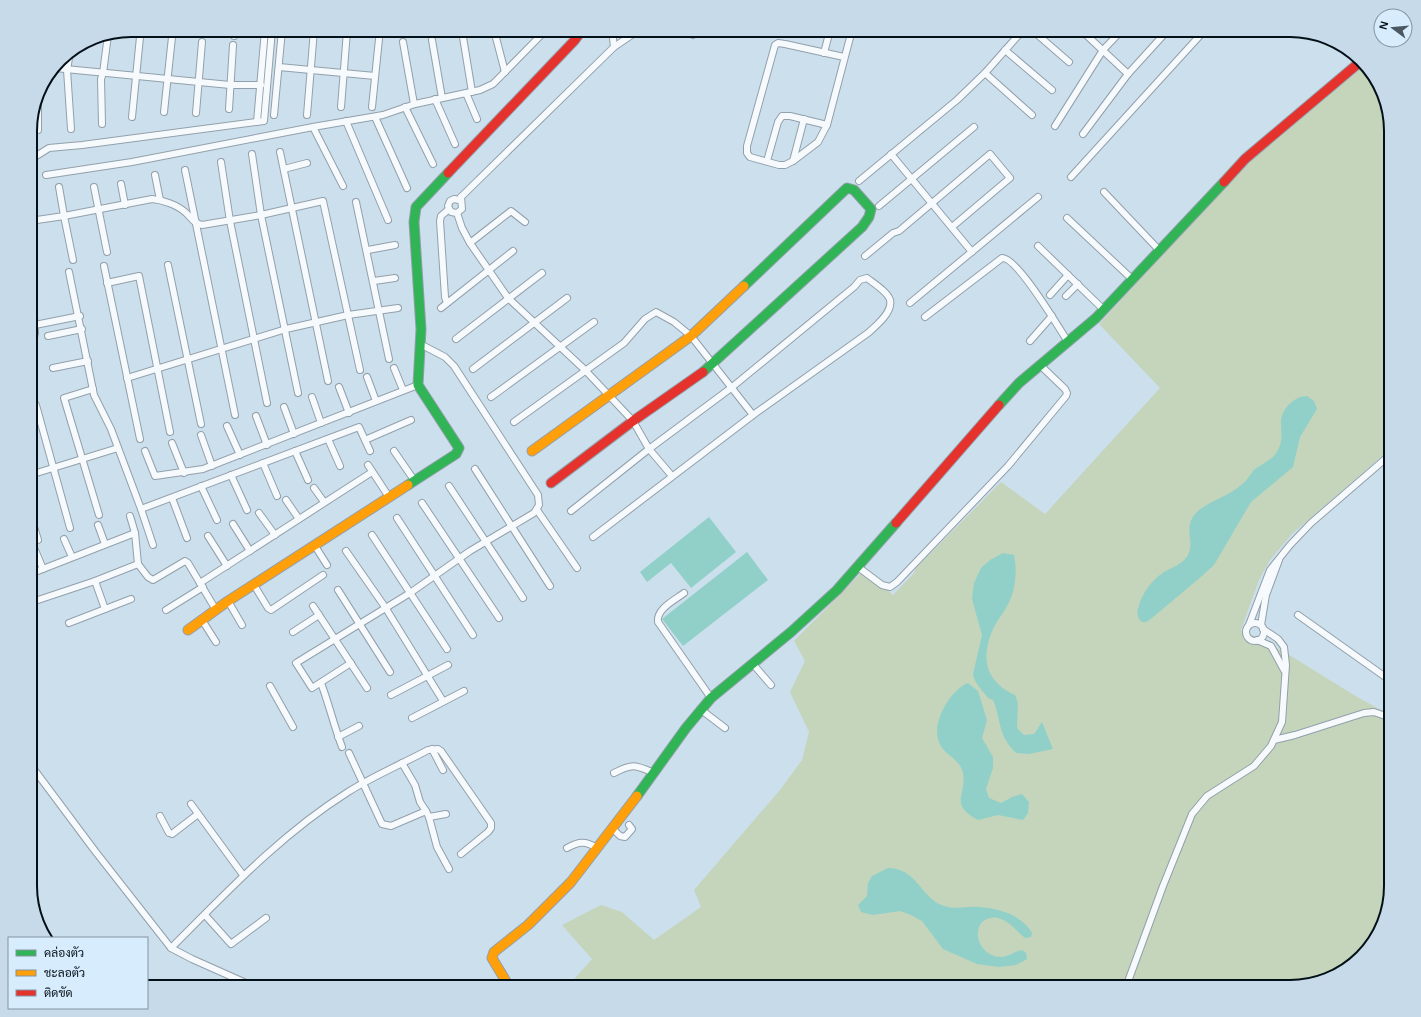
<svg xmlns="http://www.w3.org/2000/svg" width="1421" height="1017" viewBox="0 0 1421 1017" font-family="Arial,Sarabun,sans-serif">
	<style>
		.green { fill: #c4d5bb }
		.water { fill: #91d0c9 }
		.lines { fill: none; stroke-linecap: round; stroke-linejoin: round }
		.street-casing { stroke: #92a0ab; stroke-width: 8 }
		.fast-casing { stroke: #92a0ab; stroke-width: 11 }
		.slow-casing { stroke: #92a0ab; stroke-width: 11 }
		.jam-casing { stroke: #92a0ab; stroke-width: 11 }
		.street { stroke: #f7fafc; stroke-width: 6 }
		.fast { stroke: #30b455; stroke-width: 9 }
		.slow { stroke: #ff9f0a; stroke-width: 9 }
		.jam { stroke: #e5322d; stroke-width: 9 }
		.rim { fill: none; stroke: #041018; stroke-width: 2 }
	</style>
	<rect width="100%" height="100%" fill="#ccdfed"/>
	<path class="green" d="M1364,66L1380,86L1391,131V448L1292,534L1270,560L1259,580L1241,630C1294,653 1339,690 1391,715V886L1386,918L1370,947L1335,976L1290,987H567L592,959L562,925L601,905L622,912L654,940L701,907L694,890L780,790L802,760L809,732L790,692L805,661L794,641L865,569L893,595L914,573L916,568L1001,482L1045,514L1160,388L1099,324L1248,161Z"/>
	<g class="water">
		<path d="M1307,396L1314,401L1317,409L1300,437L1293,467L1251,502L1214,565L1202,576L1152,618L1146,622H1142C1136,617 1137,612 1139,605C1142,593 1153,579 1164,572C1173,567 1183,564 1188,555C1195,542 1183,528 1195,514C1207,501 1228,497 1241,485C1247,481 1250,474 1255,469C1263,463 1273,460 1278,450C1283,441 1281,433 1281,424C1280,410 1294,396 1307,396Z"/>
		<path d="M709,517L736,552L691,588L671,563L647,582L640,572Z"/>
		<path d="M747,552L768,580L683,646L662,619Z"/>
		<path d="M1003,553L1014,555C1017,568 1016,587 1010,600C1006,610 998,619 993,629C980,659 986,682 1015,695L1018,703L1017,728L1024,735L1034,734L1042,722L1053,749L1029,754L1016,753C997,734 1002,722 993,700L988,698C983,691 974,683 973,674L982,635L972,599L974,583L981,568L990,560Z"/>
		<path d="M968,683L978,691L987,720L982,738L993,757V768L986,789L989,798L1001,803L1012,797L1022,794L1029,802L1028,813L1023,820L998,815L978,820C948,804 967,795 963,773C960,758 943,755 939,742C931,723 950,690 968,683Z"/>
		<path d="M888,868C915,868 921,895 939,904C954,911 964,906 979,907C998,908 1022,915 1032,933L1031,937L1025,938C1013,928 1000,909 982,922C971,936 983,957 1001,957C1009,957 1015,951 1022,950L1026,953L1027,959L1016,965L999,967L977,964L943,949L922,921L911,915L900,911L873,915L861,912L858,905L867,896L868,883L872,876Z"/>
	</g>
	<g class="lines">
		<defs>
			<g id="street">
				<path d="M494,30L505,72"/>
				<path d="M1032,30L1069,62"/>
				<path d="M1081,30L1128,74"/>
				<path d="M462,31L472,92"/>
				<path d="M200,33L201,30"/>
				<path d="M693,35L696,30"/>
				<path d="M234,36L235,30"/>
				<path d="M432,40L442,98"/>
				<path d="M403,42L414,104"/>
				<path d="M614,47L639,30"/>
				<path d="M1005,50L1052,90"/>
				<path d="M70,52L67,70L71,129"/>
				<path d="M824,53L830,30"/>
				<path d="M844,57L785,44L778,43L775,45L747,146V153L750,157L779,165H785L793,161L818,142L827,125L852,30"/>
				<path d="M279,67L375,76"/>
				<path d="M55,68L230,85H261"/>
				<path d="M985,73L1032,115"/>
				<path d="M466,93L477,119"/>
				<path d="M38,95V130"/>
				<path d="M435,99L455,144"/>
				<path d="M341,107L347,31"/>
				<path d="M372,107L379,39"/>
				<path d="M405,107L433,164"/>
				<path d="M229,109L233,45"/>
				<path d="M164,112L172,37"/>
				<path d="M196,113L202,42"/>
				<path d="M274,115L282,30"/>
				<path d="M307,115L314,30"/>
				<path d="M132,117L140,37"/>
				<path d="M375,117L407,188"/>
				<path d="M346,121L388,220"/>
				<path d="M257,122L265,30"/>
				<path d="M102,124L101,79L103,73L108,35"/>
				<path d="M1055,126L1103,50L1122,30"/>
				<path d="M313,127L343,186"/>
				<path d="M1083,134L1128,74L1168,30"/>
				<path d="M280,152L328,381"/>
				<path d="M252,154L261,215L298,393"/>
				<path d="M891,154L972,252"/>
				<path d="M767,161L778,122L782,116H790L827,125"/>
				<path d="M793,161L804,119"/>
				<path d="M221,162L230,221L267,403"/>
				<path d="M284,169L307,163"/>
				<path d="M185,170L235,415"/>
				<path d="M46,175L132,162L313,127L383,115L415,104L480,90L493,84L546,30"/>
				<path d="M155,175L160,200"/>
				<path d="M1071,177L1205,30"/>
				<path d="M30,180L33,158L49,148L82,145L264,121L272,30"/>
				<path d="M859,181L957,100L985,73L1023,30"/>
				<path d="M121,184L125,205"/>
				<path d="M59,187L64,216L152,199C163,200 177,205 185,212C192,218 193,223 202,225L261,215L323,201L360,370"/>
				<path d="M94,187L107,252"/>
				<path d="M1104,192L1159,250"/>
				<path d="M461,197L614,47L612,30"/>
				<path d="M461,197L462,209L457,213L451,212L448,206L450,201L454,199L459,200Z"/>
				<path d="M356,202L389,359"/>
				<path d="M879,206L974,127"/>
				<path d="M457,213L462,228L470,243L508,298L585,370L633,421L649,449L672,476"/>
				<path d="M1067,218L1132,279"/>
				<path d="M30,221L64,216L73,260"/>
				<path d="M470,243L511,211L525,222"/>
				<path d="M1038,246L1104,310"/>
				<path d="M368,250L395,245"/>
				<path d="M865,256L893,233L899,231L990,154L1010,178L952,227"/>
				<path d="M168,265L201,424"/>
				<path d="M104,266L140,439"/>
				<path d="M69,272L94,395L111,429L141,509L359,427L370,451"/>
				<path d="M374,281L395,278"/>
				<path d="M107,283L139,276L170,432"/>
				<path d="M1050,295L1068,275"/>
				<path d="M1066,296L1078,284"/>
				<path d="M447,303L445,297L440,221L441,216L449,209"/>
				<path d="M910,303L1038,197"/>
				<path d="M441,308L513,251"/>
				<path d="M925,317L1002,258C1017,257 1059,328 1068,342"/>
				<path d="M35,325L80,316"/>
				<path d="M48,336L82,329"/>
				<path d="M456,339L542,273"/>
				<path d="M1030,341L1052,316"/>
				<path d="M30,346L32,345L35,333L30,246"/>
				<path d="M53,368L88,361"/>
				<path d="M394,368L403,390"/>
				<path d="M473,369L567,298"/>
				<path d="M367,377L376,401"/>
				<path d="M127,378L286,329L348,315L398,308"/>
				<path d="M339,387L349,413"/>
				<path d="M93,389L64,398L99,515"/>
				<path d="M312,397L321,423"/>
				<path d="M491,397L594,322"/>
				<path d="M36,405L70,528"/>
				<path d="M284,407L294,434"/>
				<path d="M256,416L267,445"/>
				<path d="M514,422L624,343L645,319L656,312L674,322L691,336L753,415"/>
				<path d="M227,426L240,455"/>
				<path d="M201,435L212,466"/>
				<path d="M328,439L340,466"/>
				<path d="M365,440L411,420"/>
				<path d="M172,443L184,473"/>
				<path d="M145,451L155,476L203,469L418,385"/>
				<path d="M295,451L308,480"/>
				<path d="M394,451L414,480"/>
				<path d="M263,463L277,496"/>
				<path d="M368,465L389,497"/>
				<path d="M475,469L550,586"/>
				<path d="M30,475L118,448"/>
				<path d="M231,475L247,510"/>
				<path d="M201,486L217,520"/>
				<path d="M449,486L523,598"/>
				<path d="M314,488L324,502"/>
				<path d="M172,498L187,538"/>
				<path d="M286,500L299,519"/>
				<path d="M422,503L499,618"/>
				<path d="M141,509L153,545"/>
				<path d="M537,510L577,568"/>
				<path d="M571,511L649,449L731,388L854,287L860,280L867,278C873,283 888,292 890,300C893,312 876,326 868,333L753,415L593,537"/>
				<path d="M259,513L275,535"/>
				<path d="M30,514L38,540"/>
				<path d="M130,516L135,533L138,564L148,577L153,580L185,561L188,563L216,610"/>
				<path d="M397,518L473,635"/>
				<path d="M233,524L250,551"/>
				<path d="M98,525L105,544"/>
				<path d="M372,535L447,649"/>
				<path d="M208,536L227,566"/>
				<path d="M64,539L72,557"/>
				<path d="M315,546L327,565"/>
				<path d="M35,550L43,569"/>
				<path d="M346,551L385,607L443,701"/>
				<path d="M858,567L882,585L890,587L897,582L1008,466L1066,396L1067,393L1065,389L1040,365"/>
				<path d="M30,574L135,533"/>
				<path d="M95,581L105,609"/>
				<path d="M200,583L372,472"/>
				<path d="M254,585L268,608L271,610L323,575"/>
				<path d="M338,590L390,672"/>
				<path d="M684,593C675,600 656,609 658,622L711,698"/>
				<path d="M35,601L95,581L138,564"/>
				<path d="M228,601L242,625"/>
				<path d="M313,606L367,688"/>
				<path d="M166,610L203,587"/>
				<path d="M1298,615L1391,681"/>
				<path d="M202,620L216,642"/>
				<path d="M69,623L131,599"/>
				<circle cx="1255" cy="632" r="9"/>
				<path d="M1249,625L1270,570L1290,545L1311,523L1391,454"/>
				<path d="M1261,625L1266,595L1279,560"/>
				<path d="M293,632L319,615"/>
				<path d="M1257,640L1271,646L1284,670"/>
				<path d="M351,663L312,688L296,663L410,593L470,551L534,513L539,505L538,495L454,366L445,357L420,344"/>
				<path d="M752,663L771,685"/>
				<path d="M321,683C329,704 334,726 342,747"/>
				<path d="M270,686L293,727"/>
				<path d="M391,695L448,665"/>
				<path d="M700,709L725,728"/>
				<path d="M412,718L464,691"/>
				<path d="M338,737L359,726"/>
				<path d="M1274,740L1295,735L1364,713L1374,712L1391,718"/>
				<path d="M432,749L443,770"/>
				<path d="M349,753L382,824L391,826L426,811L429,817L437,847L449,869"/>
				<path d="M402,763L415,785L420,802L426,811"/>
				<path d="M30,764L95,851L171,948L192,959L255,987"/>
				<path d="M614,773C633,763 636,765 654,773"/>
				<path d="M191,804L243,875"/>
				<path d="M160,816L169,833L172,834L198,814"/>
				<path d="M429,817L446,814"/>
				<path d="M612,828L620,836L625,837L632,829L629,825"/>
				<path d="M567,848C579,841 586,841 597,848"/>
				<path d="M205,915L231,944L266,918"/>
				<path d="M171,948C227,892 280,835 348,792C373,776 402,764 428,750L438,749L441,751L491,823V828L488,832L461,854"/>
				<path d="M1126,987L1163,886L1192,814L1207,796L1254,766L1271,746L1282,722L1286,665L1284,647L1278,639L1263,629"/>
			</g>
			<g id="fast">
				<path d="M703,372L862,227L869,217L871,209L854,190L847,188L744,286"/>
				<path d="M999,405L1019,383L1096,318L1224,182"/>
				<path d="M408,485L456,454L459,448L418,385L421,329L414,222L416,207L448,173"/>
				<path d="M637,796L686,728L711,698L791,632L837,590L896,523"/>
			</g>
			<g id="slow">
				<path d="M532,451L691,336L744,286"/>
				<path d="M188,630L228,601L408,485"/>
				<path d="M503,987L507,983L492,958L494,952L528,925L571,882L637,796"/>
			</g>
			<g id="jam">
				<path d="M448,173L574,41L582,30"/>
				<path d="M1224,182L1245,159L1360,62"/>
				<path d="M551,483L633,421L703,372"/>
				<path d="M896,523L999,405"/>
			</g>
		</defs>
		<use href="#street" class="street-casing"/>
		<use href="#fast" class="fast-casing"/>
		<use href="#slow" class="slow-casing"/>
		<use href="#jam" class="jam-casing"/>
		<use href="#street" class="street"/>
		<use href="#fast" class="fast"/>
		<use href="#slow" class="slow"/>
		<use href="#jam" class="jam"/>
	</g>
	<path d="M0 0H1421V1017H0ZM131 37H1290A94 94 0 0 1 1384 131V886A94 94 0 0 1 1290 980H131A94 94 0 0 1 37 886V131A94 94 0 0 1 131 37Z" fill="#c6daea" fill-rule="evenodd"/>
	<path class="rim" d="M131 37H1290A94 94 0 0 1 1384 131V886A94 94 0 0 1 1290 980H131A94 94 0 0 1 37 886V131A94 94 0 0 1 131 37Z"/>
	<rect x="8" y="937" width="140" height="72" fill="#d7ecfc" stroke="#8394a1"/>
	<rect x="16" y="950" width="20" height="6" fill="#30b455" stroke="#8394a1"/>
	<text x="44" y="957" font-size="12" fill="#041018">คล่องตัว</text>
	<rect x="16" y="970" width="20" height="6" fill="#ff9f0a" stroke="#8394a1"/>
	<text x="44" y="977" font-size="12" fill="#041018">ชะลอตัว</text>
	<rect x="16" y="990" width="20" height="6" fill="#e5322d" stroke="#8394a1"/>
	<text x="44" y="997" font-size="12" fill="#041018">ติดขัด</text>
	<g transform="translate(1393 28) rotate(286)"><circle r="19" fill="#d7ecfc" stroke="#8394a1"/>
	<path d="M0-3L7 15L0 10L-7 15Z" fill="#4a5863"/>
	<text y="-6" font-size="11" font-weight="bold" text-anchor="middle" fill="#041018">N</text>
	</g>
</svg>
